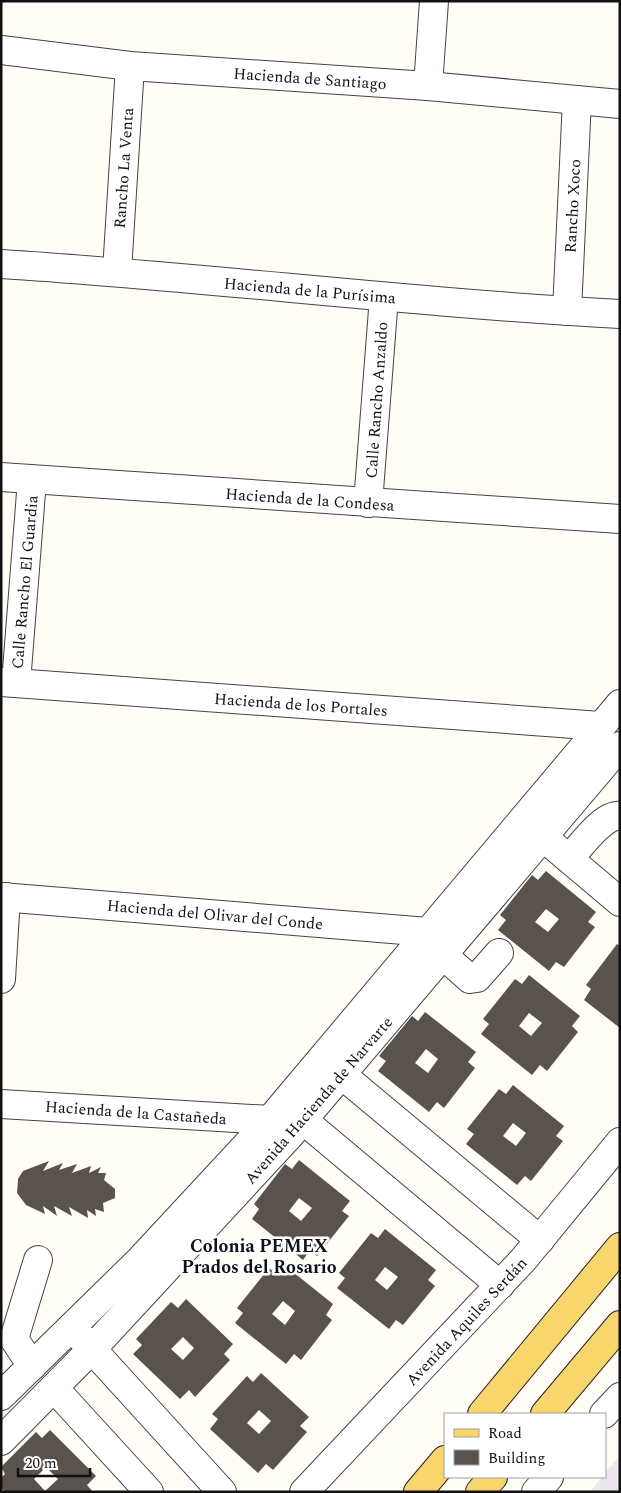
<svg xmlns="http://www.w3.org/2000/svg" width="621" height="1493" viewBox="0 0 621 1493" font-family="Spectral,serif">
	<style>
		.industrial { fill: #eee6ef }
		.building { fill: #5a524d; fill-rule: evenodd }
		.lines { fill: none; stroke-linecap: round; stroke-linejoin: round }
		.minor-casing { stroke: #444; stroke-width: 30 }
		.major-casing { stroke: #222; stroke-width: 30 }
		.minor { stroke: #fff; stroke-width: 28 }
		.major { stroke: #f9d66b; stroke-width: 28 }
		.labels { text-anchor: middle; stroke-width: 5; stroke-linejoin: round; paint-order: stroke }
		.street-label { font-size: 16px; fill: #111; stroke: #fff }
		.neighbourhood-label { font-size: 18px; font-weight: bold; fill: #111; stroke: #fff }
	</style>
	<rect width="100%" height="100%" fill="#fffdf5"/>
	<path class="industrial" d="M620,1455V1492H590L602,1477H605V1473Z"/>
	<g class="building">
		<path d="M546,871L596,912L588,922L595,927L564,967L556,962L549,971L498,930L506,920L500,915L532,875L538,880ZM546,909L559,919L548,932L535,922Z"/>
		<path d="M617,944L620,946V1028L584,1000L591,989L586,985Z"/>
		<path d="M529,975L580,1016L572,1026L578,1032L547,1071L540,1065L532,1075L481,1034L489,1024L483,1019L515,979L522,984ZM529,1013L542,1023L531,1036L519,1026Z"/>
		<path d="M425,1012L476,1052L468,1062L475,1068L444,1108L437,1102L429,1112L378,1071L386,1061L379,1056L412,1016L418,1021ZM426,1049L438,1059L428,1073L415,1063Z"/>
		<path d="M513,1085L564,1126L556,1136L563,1141L531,1181L525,1176L517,1185L466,1144L474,1134L467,1129L499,1089L506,1094ZM513,1123L526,1133L516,1146L503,1136Z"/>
		<path d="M299,1160L350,1201L342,1211L349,1216L317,1256L310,1250L303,1260L252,1219L259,1209L254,1204L285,1164L292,1169ZM299,1198L312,1208L301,1221L289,1211Z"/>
		<path d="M49,1161L43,1171L63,1163L59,1170L77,1164L72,1173L91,1166L89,1173L101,1167L98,1173H106L104,1180L115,1189V1198L103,1203L104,1212L95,1209L96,1216L87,1210L88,1218L69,1207L72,1216L54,1206L57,1216L43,1206L45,1214L26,1205L17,1193L18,1179L23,1171Z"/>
		<path d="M385,1229L436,1270L428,1280L435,1286L403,1325L396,1320L389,1329L337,1288L345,1278L339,1273L371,1233L378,1238ZM385,1267L398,1277L387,1290L375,1280Z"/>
		<path d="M283,1264L333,1304L326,1315L332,1320L301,1360L294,1354L286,1364L235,1323L243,1313L237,1308L269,1268L275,1273ZM283,1301L295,1311L285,1325L272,1314Z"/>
		<path d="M186,1299L233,1344L224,1354L230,1360L195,1397L189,1390L180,1399L133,1354L142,1345L136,1339L171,1302L178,1308ZM183,1337L194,1348L183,1360L171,1349Z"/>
		<path d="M261,1373L309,1417L300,1426L307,1432L273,1470L266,1464L258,1473L210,1429L218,1419L212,1414L247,1376L253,1382ZM259,1410L271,1421L259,1434L247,1423Z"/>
		<path d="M50,1430L96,1476L87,1485L93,1492H5L1,1488V1478L5,1474L1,1467L36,1432L42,1438ZM46,1467L58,1479L45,1491L34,1479Z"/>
	</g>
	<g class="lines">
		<defs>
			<g id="minor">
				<path d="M1,50L130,66L428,86L620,104"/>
				<path d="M428,86L434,1"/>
				<path d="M1,264C208,277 413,303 620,314"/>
				<path d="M117,271L130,66"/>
				<path d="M567,311L577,100"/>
				<path d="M1,477L620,519"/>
				<path d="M368,503L384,297"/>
				<path d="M1,682L601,726"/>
				<path d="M16,683L32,480"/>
				<path d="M543,837L620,902"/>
				<path d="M569,859C579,848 604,813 620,816"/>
				<path d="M1,897L428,932"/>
				<path d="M443,955L470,979L477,978L499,953"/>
				<path d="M1,979L6,897"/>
				<path d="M342,1075L540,1240"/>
				<path d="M1,1104L270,1120"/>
				<path d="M303,1120L500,1285"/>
				<path d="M79,1335L222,1492"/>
				<path d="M32,1366L14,1339L38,1260"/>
				<path d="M54,1388L149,1492"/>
				<path d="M1,1396L139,1261L270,1120L620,704"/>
				<path d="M604,1414L620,1397"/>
				<path d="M1,1441L92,1349L291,1134L620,746"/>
				<path d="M304,1492L523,1260L620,1142"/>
				<path d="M536,1492L549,1477"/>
			</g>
			<g id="major">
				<path d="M482,1414L620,1247"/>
				<path d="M545,1414L620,1325"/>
				<path d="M418,1492L445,1460"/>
				<path d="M480,1492L493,1477"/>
			</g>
		</defs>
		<use href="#minor" class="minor-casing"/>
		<use href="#major" class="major-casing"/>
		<use href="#minor" class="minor"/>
		<use href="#major" class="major"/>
	</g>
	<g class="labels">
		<g class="street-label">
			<text transform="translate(310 78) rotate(4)" y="6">Hacienda de Santiago</text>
			<text transform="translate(123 168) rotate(-86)" y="6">Rancho La Venta</text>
			<text transform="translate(572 206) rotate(-87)" y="6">Rancho Xoco</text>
			<text transform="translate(310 290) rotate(5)" y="6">Hacienda de la Purísima</text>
			<text transform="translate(376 400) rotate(-86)" y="6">Calle Rancho Anzaldo</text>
			<text transform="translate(310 499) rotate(4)" y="6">Hacienda de la Condesa</text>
			<text transform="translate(24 582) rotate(-85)" y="6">Calle Rancho El Guardia</text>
			<text transform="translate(301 704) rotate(4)" y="6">Hacienda de los Portales</text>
			<text transform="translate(215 914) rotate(5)" y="6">Hacienda del Olivar del Conde</text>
			<text transform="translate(318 1100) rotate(-49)" y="6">Avenida Hacienda de Narvarte</text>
			<text transform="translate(136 1112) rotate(4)" y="6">Hacienda de la Castañeda</text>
			<text transform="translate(466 1321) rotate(-47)" y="6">Avenida Aquiles Serdán</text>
		</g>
		<g class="neighbourhood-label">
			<text x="259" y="1252">Colonia PEMEX<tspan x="259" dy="21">Prados del Rosario</tspan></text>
		</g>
	</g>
	<rect width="621" height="1493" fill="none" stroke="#111111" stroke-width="5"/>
	<rect x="444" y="1413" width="162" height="65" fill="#ffffff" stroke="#a0a0a0"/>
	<rect x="454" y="1429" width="25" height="8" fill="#f9d66b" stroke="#a0a0a0"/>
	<text x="488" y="1438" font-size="15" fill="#111111">Road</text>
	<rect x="454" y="1450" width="25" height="15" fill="#5a524d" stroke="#a0a0a0"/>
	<text x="488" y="1463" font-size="15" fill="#111111">Building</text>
	<path d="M18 1468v8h72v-8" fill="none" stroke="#111111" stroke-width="2.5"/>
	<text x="25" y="1468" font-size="15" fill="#111111" stroke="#ffffff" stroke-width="4" paint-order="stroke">20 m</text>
</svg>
